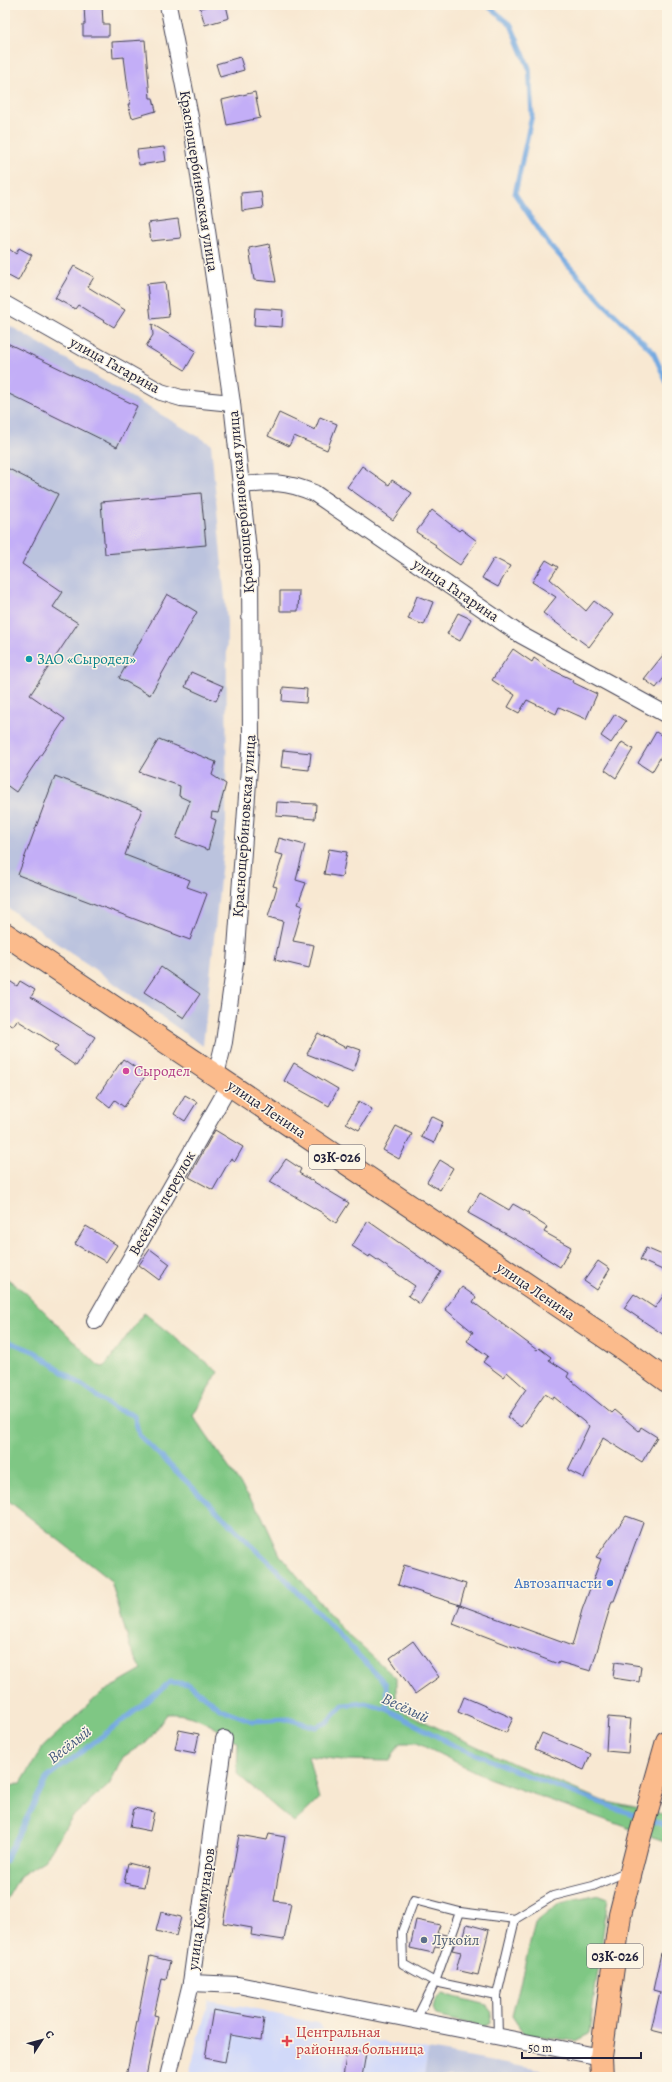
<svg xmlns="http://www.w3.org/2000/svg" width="672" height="2082" viewBox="0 0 672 2082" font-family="Alegreya,serif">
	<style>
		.built { fill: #d1d9f9 }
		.industrial { fill: #bbc3de }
		.green { fill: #7fc784; stroke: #507460 }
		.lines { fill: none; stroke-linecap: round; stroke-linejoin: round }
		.stream { stroke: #73a9e1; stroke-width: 5 }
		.building { fill: #c3aef7 }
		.lane-casing { stroke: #424052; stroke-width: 10 }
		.street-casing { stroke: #424052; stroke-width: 18 }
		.primary-casing { stroke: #424052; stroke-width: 24 }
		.lane { stroke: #fff; stroke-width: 8 }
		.street { stroke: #fff; stroke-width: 16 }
		.primary { stroke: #fbbb8c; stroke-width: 22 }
		.culture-dot { fill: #0f9aa8; stroke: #fcf5e5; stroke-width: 1.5 }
		.hotel-dot { fill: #d1479c; stroke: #fcf5e5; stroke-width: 1.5 }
		.shop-dot { fill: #3f7fe0; stroke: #fcf5e5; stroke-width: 1.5 }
		.service-dot { fill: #5c6f8a; stroke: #fcf5e5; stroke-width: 1.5 }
		.health-dot { fill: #e0444e; stroke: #fcf5e5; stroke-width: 1.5 }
		.labels { text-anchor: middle; stroke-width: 3; stroke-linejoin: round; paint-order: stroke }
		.shield { fill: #fcf5e5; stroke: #63616e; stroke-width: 1 }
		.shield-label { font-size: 14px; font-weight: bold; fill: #22223b }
		.street-label { font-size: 15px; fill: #22223b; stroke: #fcf5e5 }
		.culture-label { font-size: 15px; fill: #0d838f; stroke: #fcf5e5; text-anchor: start }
		.hotel-label { font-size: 15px; fill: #b23c85; stroke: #fcf5e5; text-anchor: start }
		.shop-label { font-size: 15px; fill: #366cbe; stroke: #fcf5e5; text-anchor: end }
		.service-label { font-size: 15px; fill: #4e5e75; stroke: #fcf5e5; text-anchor: start }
		.health-label { font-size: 15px; fill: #be3a42; stroke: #fcf5e5; text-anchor: start }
		.water-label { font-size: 16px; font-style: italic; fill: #42587d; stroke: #fcf5e5 }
	</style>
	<rect width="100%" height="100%" fill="#fcf5e5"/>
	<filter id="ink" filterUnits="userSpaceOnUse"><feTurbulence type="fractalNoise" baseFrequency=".025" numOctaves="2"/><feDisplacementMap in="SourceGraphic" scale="8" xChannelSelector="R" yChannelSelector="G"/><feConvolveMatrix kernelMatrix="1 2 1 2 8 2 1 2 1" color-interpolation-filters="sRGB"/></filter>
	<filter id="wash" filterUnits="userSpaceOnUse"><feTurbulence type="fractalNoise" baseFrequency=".012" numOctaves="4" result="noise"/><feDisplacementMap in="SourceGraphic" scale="16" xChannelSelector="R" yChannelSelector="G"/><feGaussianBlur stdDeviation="0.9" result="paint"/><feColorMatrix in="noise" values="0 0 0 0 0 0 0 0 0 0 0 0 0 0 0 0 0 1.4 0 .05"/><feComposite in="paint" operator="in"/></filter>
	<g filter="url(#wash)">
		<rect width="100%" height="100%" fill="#f8e8d2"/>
		<path class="built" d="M209,2000L318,2023L325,2032L428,2050L424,2077H188Z"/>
		<g class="industrial">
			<path d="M5,323L211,444L227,622L226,822L203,1046L5,906Z"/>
			<path d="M428,2050L579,2077H424Z"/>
		</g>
		<g class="green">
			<path d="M5,1277L26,1293L99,1366L104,1367L144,1313L218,1372L193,1416L261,1514L280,1555L342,1629L396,1678V1708L514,1764L603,1801L667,1815V1842L488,1778L417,1743H400L390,1761L343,1760L308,1756L319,1799L294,1823L237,1774L238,1742C216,1728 193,1712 167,1714L149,1740L123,1757L109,1785L72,1817L45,1860L20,1876L5,1902V1788L21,1783L43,1747L100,1694L142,1670L130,1647L111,1581L5,1498Z"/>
			<path d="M600,1895L608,1898L589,2034L575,2041L524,2034L512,2016L535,1923L560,1903Z"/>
			<path d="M442,1994L487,2005L492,2012L490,2023L483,2027L436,2016L433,2009L435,2000Z"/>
		</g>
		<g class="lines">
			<g class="stream">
				<path d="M487,5L511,25L529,68L532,115L515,194L548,243L603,303L653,352L667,383"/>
				<path d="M5,1340L35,1352L115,1409L134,1415L139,1435L273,1566L386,1684L387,1709"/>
				<path d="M649,1820L667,1826"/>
				<path d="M5,1861L47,1778L143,1705L170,1682L188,1684L221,1709L252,1721L288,1719L316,1727L326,1723L343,1705L365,1703L387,1709L453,1745L541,1781L640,1817"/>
			</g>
		</g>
		<g id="blocks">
			<g class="building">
				<path d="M84,5H102L103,24H109V36H83V24H85Z"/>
				<path d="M212,5H226L229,18L205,25L200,8Z"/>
				<path d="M145,40L150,98H153L156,111L132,118L128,104H130L124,57L113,58L112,42Z"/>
				<path d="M240,57L244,70L220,77L216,64Z"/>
				<path d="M255,92L260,118L227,125L222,100Z"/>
				<path d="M164,147L166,161L139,165L137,150Z"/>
				<path d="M261,191L263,208L242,211L241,193Z"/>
				<path d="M178,219L181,238L151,241L148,223Z"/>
				<path d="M269,244L276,282L254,280L249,248Z"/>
				<path d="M5,246L16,254L19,248L32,255L18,281L5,274Z"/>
				<path d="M74,266L94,277L88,287L125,310L114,327L78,305L75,309L55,298Z"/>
				<path d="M165,282L169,317L151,319L147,284Z"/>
				<path d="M255,308L283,310L282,327L254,325Z"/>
				<path d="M152,324L196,351L185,370L146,346L153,335Z"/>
				<path d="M5,342L137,406L117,447L5,392Z"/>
				<path d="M279,413L315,430L320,417L337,424L327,450L294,436L289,446L268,436Z"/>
				<path d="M362,466L389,485L392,480L412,493L393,520L347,487Z"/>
				<path d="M5,467L58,494L22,564L63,592L53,607L78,623L30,695L65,719L16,792L5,784Z"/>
				<path d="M201,493L206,545L105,554L101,502Z"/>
				<path d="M432,510L459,531L461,529L477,541L460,565L444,554L435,547L436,545L416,532Z"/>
				<path d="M494,558L510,566L498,587L482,578Z"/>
				<path d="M546,560L558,567L550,579L586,611L594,601L613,615L589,647L543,613L556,597L532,582Z"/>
				<path d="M280,591H299L298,611H280Z"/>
				<path d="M167,594L197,612L150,695L119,678Z"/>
				<path d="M417,596L433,602L424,625L408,619Z"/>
				<path d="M458,613L471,619L460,641L447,634Z"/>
				<path d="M513,649L532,662L534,658L548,668L573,680L572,682L597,694L586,719L559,707L556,714L527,700L519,713L508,707L515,695L492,680Z"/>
				<path d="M667,650V674L656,688L644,679Z"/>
				<path d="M191,672L223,686L216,701L185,687Z"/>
				<path d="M283,687L307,689L306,703L282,701Z"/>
				<path d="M615,714L626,721L611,743L601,736Z"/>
				<path d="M656,732L667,739V746L652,772L638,763Z"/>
				<path d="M159,739L216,762L212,775L226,784L218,813L212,812L211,818L216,820L208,850L176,838L190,801L179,796L180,786L139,772Z"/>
				<path d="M622,742L633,749L616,778L605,770Z"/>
				<path d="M283,750L311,753L309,770L281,767Z"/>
				<path d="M55,776L142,809L125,855L190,880L187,887L207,894L190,940L18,875Z"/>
				<path d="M277,802L316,804L315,819L276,816Z"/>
				<path d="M279,838L305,845L296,880L306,883L298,904L303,906L293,941L314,945L309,968L275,960L283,921L268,917L277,887L273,886L283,855L275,853Z"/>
				<path d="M329,849L347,852L342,877L324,874Z"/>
				<path d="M161,967L200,994L184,1018L144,992Z"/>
				<path d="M5,978L17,986L20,981L35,990L31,997L95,1037L76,1066L54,1051L58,1046L17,1020L13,1026L5,1021Z"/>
				<path d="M318,1033L346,1048L347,1045L361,1050L353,1072L307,1054Z"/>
				<path d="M123,1059L146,1075L124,1107L115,1100L110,1107L97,1097Z"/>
				<path d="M294,1063L338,1089L329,1106L284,1081Z"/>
				<path d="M185,1095L197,1102L185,1121L174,1114Z"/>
				<path d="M359,1101L372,1109L359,1130L346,1123Z"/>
				<path d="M431,1116L443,1122L434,1143L421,1137Z"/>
				<path d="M396,1126L412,1134L399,1159L383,1150Z"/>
				<path d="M215,1130L243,1147L235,1161L231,1158L213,1190L189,1177Z"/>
				<path d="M286,1159L301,1169L299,1173L349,1203L336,1223L321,1212L270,1182Z"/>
				<path d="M440,1160L453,1168L440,1190L427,1182Z"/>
				<path d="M480,1193L509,1210L513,1204L529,1213L528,1215L547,1227L544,1232L571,1247L560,1267L524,1244L468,1213Z"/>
				<path d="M368,1221L441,1272L420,1304L408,1296L415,1286L370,1255L369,1257L352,1246Z"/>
				<path d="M86,1226L117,1245L106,1262L75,1244Z"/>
				<path d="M646,1248L667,1257V1272L640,1260Z"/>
				<path d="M150,1249L170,1264L159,1280L139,1265Z"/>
				<path d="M598,1261L610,1269L597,1290L584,1281Z"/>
				<path d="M462,1287L476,1297L473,1302L537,1350L539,1348L551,1357L549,1360L569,1373L567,1377L611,1413L614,1410L639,1431L641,1427L657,1437L642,1462L603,1438L584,1478L568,1470L589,1426L554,1397L553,1399L545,1394L522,1427L507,1417L526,1389L507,1372L503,1377L483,1362L488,1356L467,1341L473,1332L445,1309Z"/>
				<path d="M667,1290V1337L624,1308L634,1294L655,1308Z"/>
				<path d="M626,1516L643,1522L614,1601H612L591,1671L559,1662L558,1664L453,1624L460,1605L572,1646L582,1610L601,1559L596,1557Z"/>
				<path d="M404,1565L466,1584L460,1605L398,1585Z"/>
				<path d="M413,1641L439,1677L415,1694L390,1658Z"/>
				<path d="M615,1662L641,1666L639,1682L613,1678Z"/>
				<path d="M464,1697L513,1718L506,1733L458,1712Z"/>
				<path d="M608,1717L631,1719L628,1753L606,1751Z"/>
				<path d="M179,1730L199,1734L195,1753L175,1749Z"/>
				<path d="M542,1733L591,1754L584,1770L535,1749Z"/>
				<path d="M134,1808L154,1812L150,1831L130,1827Z"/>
				<path d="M269,1834L285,1837L274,1901L291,1903L284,1940L251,1935L252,1928L223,1923L239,1835L267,1840Z"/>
				<path d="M128,1863L148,1868L144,1887L124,1883Z"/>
				<path d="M161,1912L181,1917L176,1936L156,1931Z"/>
				<path d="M416,1920L440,1925L437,1933L446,1935L441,1947L435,1946L433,1953L410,1948Z"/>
				<path d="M467,1924L489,1930L478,1975L456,1970L461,1952L452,1950L457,1938L463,1939Z"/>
				<path d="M661,1953H667V2034L651,2030L660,1992L653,1990Z"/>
				<path d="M150,1956L170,1961L166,1980L162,1979L154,2015L158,2016L146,2077H126Z"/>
				<path d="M213,2010L264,2019L261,2040L230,2035L225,2062L205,2058Z"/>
				<path d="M347,2050L366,2053L362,2077H343Z"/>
			</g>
		</g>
	</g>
	<g filter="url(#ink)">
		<use href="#blocks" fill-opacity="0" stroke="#424052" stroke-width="1"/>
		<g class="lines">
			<defs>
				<g id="lane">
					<path d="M497,1995L435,1982L403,1964L402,1932L414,1900L460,1912L515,1919L553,1896L593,1886L628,1871"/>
					<path d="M416,2020L435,1982L460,1912"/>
					<path d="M498,2037L497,1995L515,1919"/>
				</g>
				<g id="street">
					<path d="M168,5L192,127L232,403L250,568L251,740L235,963L224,1042L216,1075"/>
					<path d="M5,304L161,392L181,398L232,403"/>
					<path d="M242,485C272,482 285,481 314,493L521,635L667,715"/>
					<path d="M95,1321L230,1084"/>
					<path d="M191,1983L238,1985L601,2057"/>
					<path d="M168,2077L191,1983L224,1739"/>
				</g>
				<g id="primary">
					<path d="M5,934L623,1349L667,1381"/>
					<path d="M602,2077L601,2057L620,1915L640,1836L667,1741"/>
				</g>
			</defs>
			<use href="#lane" class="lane-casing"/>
			<use href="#street" class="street-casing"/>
			<use href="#primary" class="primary-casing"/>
			<use href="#lane" class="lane"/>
			<use href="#street" class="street"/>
			<use href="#primary" class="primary"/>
		</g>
	</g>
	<circle class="culture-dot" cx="29" cy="659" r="4"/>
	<circle class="hotel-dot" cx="126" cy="1071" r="4"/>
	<circle class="shop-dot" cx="610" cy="1583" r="4"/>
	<circle class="service-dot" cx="424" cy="1940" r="4"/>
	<path class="health-dot" d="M285 2035h4v4h4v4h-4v4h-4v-4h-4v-4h4z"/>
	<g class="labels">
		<g class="shield">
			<rect x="309" y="1145" width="56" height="24" rx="3"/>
			<rect x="587" y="1944" width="56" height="24" rx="3"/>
		</g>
		<g class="shield-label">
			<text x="337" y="1162">03К-026</text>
			<text x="615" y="1961">03К-026</text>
		</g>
		<g class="street-label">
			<text transform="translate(199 181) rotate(81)" y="5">Краснощербиновская улица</text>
			<text transform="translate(115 365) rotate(29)" y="5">улица Гагарина</text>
			<text transform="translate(241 502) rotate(-95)" y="5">Краснощербиновская улица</text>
			<text transform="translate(456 590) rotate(34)" y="5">улица Гагарина</text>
			<text transform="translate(244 826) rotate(-86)" y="5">Краснощербиновская улица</text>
			<text transform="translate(267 1109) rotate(34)" y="5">улица Ленина</text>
			<text transform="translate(162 1203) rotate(-60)" y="5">Весёлый переулок</text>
			<text transform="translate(536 1291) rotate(34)" y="5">улица Ленина</text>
			<text transform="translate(201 1909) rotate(-82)" y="5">улица Коммунаров</text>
		</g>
		<g class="culture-label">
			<text x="37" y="664">ЗАО «Сыродел»</text>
		</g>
		<g class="hotel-label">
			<text x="134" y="1076">Сыродел</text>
		</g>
		<g class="shop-label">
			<text x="602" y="1588">Автозапчасти</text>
		</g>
		<g class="service-label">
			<text x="432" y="1945">Лукойл</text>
		</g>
		<g class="health-label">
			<text x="296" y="2037">Центральная<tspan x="296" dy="17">районная больница</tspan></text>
		</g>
		<g class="water-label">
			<text transform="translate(406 1707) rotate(25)" y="6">Весёлый</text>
			<text transform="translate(69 1744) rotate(-38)" y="6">Весёлый</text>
		</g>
	</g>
	<rect width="672" height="2082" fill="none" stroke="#fcf5e5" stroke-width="20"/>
	<g transform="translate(42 2040) rotate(54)" stroke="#fcf5e5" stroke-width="3" paint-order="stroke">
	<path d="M0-3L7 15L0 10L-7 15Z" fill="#22223b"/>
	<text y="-6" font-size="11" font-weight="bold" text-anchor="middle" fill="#22223b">С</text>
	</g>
	<path d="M522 2052v6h119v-6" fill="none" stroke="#22223b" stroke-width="2"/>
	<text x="528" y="2052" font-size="12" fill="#22223b" stroke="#fcf5e5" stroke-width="3" paint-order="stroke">50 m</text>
</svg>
